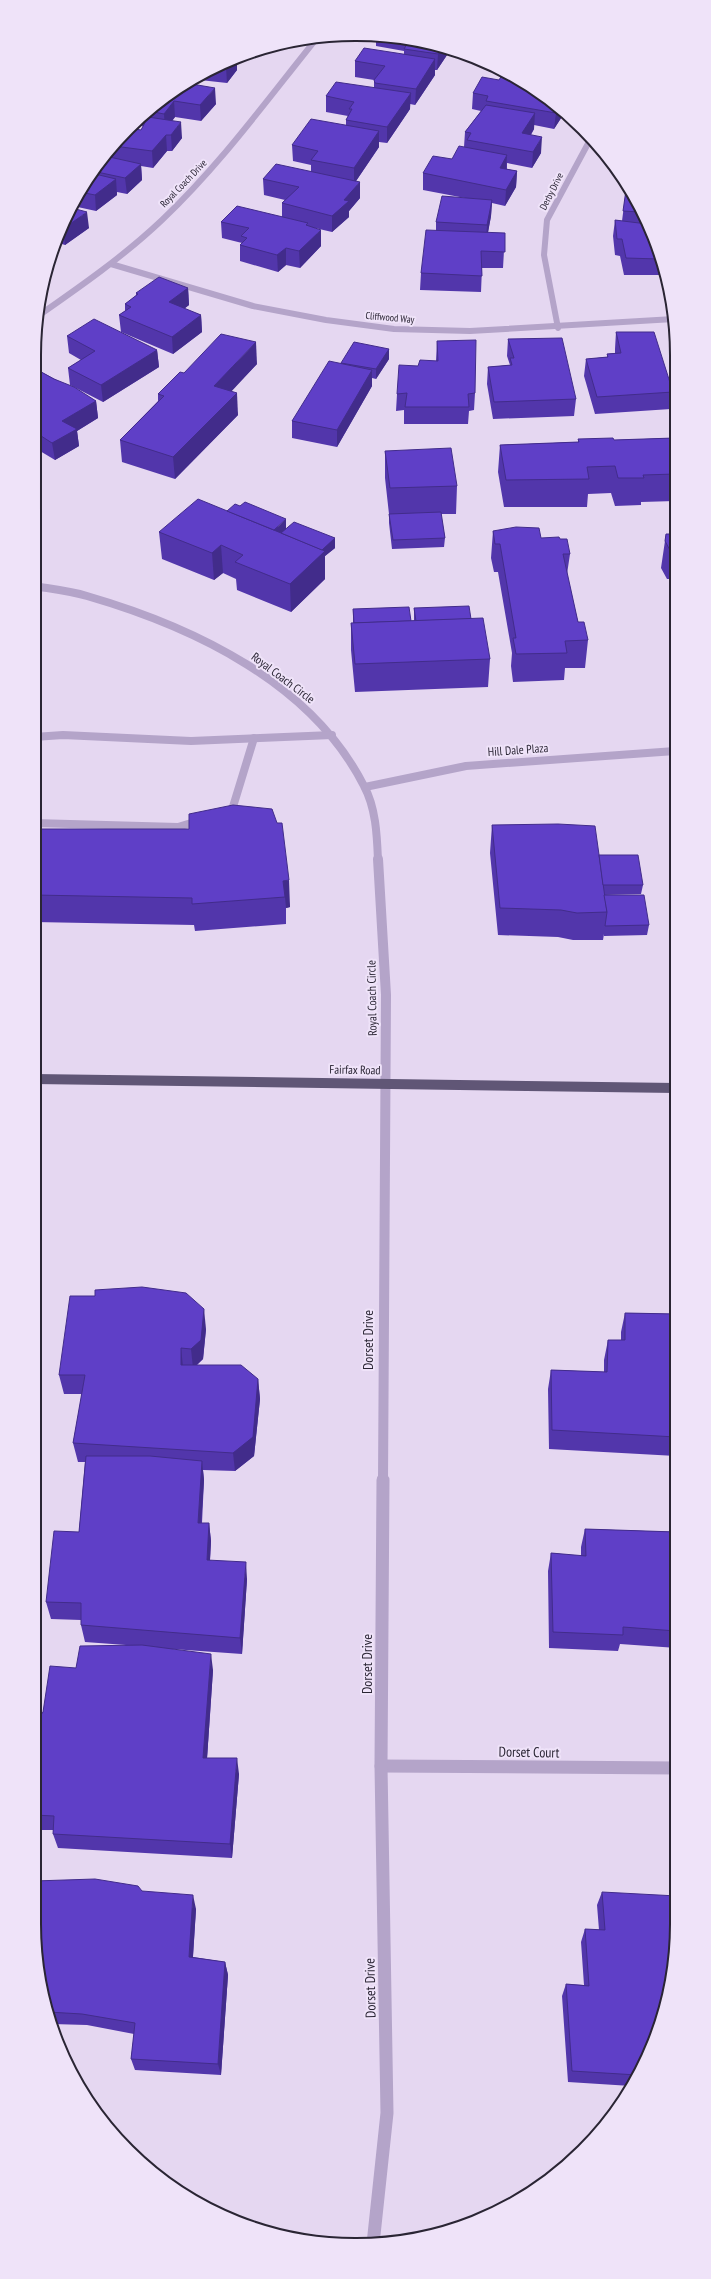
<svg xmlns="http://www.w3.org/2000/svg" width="711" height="2279" viewBox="0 0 711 2279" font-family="'PT Sans Narrow',sans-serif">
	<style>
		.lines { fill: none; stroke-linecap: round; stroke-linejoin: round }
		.minor-far3 { stroke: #b4a4c9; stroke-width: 6 }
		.minor-far2 { stroke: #b4a4c9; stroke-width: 8 }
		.minor-far1 { stroke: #b4a4c9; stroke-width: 10 }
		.minor { stroke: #b4a4c9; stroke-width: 13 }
		.major { stroke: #605676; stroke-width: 10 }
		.wall { fill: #5236ab }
		.shaded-wall { fill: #422c8b }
		.building { fill: #5f3fc7; stroke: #422c8b }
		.labels { text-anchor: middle; stroke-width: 4; stroke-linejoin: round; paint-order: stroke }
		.far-street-label { font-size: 10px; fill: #2a2534; stroke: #efe3f9 }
		.street-label { font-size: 12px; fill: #2a2534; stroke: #efe3f9 }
		.near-street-label { font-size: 14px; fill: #2a2534; stroke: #efe3f9 }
		.rim { fill: none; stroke: #2a2534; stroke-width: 2 }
	</style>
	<rect width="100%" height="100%" fill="#e5d7f1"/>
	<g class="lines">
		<g class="minor-far3">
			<path d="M111,264L253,306L326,320L394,329L470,331L674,319"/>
			<path d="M38,316C81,286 124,256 162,220C220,165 267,100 317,38"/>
			<path d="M558,328L544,255L547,220L591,138"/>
		</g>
		<g class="minor-far2">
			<path d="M34,586C52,589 70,591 87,596C194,627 312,683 364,786C376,808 377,836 378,860"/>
			<path d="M34,737L63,735L191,741L332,735"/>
			<path d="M365,787L466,766L675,751"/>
			<path d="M226,812L232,810L254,738"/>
			<path d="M34,823L178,827L201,820"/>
		</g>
		<path class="minor-far1" d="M378,859L386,995L383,1481"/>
		<g class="minor">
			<path d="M381,1766L677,1768"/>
			<path d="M373,2244L387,2113L381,1766L383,1480"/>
		</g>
		<path class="major" d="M34,1079L676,1088"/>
	</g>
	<g class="wall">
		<path d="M376,36L418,40L449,52L437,70H435V75L415,105L410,104V109L387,143L379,142V147L356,181L360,198L349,211V217L332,232L315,228L321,246L300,268L286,265L278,272L240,261V245L242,243L222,238L221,222L282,217V203L285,200L264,195L263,179L311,171V165L293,161L292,145L346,125V120L348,116L326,112V96L374,88V80L355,77V61L404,54V51L376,46Z"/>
		<path d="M233,58L237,70L227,83L200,80L196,85L216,104L201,121L175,117L172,121L182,138L172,151H167L153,168L141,166L142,180L127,194L117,192V195L96,211L73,206L88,177L128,128L141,130L143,126L132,125L177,88Z"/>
		<path d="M516,77L563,115L554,129L534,125V129L531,135L541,153L532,168L507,163V169L517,171L516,187L505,206L492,203L491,216L488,233H505L503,268H482L481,292L420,290L421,273L436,231V222L465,198L423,190V173L452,159L464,147L465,132L481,111L472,109L473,93L499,80Z"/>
		<path d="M626,190L652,232L664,275H624L620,256L615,255L613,236L615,220L622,221Z"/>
		<path d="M72,208L89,228L65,245L56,242L59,232Z"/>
		<path d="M188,288L189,305L184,309L201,315L202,332L173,354L121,332L119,315L125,311V304L136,296V293Z"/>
		<path d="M616,332L673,392L671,409L595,414L584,376L586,359L607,357V354L615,353V349Z"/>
		<path d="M67,336L157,350L159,367L103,402L70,385L68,368L81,360L69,353Z"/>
		<path d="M508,339L576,399L574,416L493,419L487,384L488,367L510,365L507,356Z"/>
		<path d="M437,341L475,393L474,410L469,411L468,424H404V410L396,411L397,394L418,366L436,361Z"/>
		<path d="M389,349V359L376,379L372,378V386L337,447L292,438V421L341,363Z"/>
		<path d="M257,364L231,391L238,415L175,479L122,462L120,440L158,401V394L184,373Z"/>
		<path d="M34,368L96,401L98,418L77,431L79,446L55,460L40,451L34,453Z"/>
		<path d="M674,438L675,501L641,502V505L615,506L611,493L588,494L587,507H504L498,472L500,445L578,442V439L614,440Z"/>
		<path d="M385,451L457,486L456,514H441L445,538L444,547L392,549L389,523V514L385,478Z"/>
		<path d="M227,511L286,529L335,538V548L325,556V579L291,612L237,590L236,579L223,573L214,580L162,559L159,532Z"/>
		<path d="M493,531L541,538L560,539L570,554L567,574L578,622L588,640L585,668H565L564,680L513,682L511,666L512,653L498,572H494L491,558Z"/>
		<path d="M666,534H675V601L669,579H667L661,568Z"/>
		<path d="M414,608L471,619L490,659L488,687L355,692L351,650V623H353V609L411,621H414Z"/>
		<path d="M272,809L290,907L286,908V924L195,931L194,925L34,922V829H189Z"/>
		<path d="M492,825L599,855L643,885L641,894L604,895L649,925L647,935L604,936V934L603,940H573L558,937L498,935L490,853Z"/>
		<path d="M625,1313L676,1314V1456L549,1449L548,1389L551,1370L604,1372V1360L608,1340H621V1332Z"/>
		<path d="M206,1329L203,1359L197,1365L258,1379L260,1399L254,1456L235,1471L203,1470L204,1480L202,1523H209L211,1541L210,1560L247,1579L242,1654L172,1649L213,1670L207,1758L239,1774L232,1858L58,1848L53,1834V1830H34V1724L35,1723L76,1668L126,1645L85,1642L81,1625V1620L51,1619L46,1602L79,1532L85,1462H78L73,1443L82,1394H64L59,1375Z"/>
		<path d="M585,1529L676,1532L677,1648L620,1644L618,1651L549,1648L548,1571L551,1553L581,1556V1547Z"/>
		<path d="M142,1891L196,1909L193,1957L225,1962L228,1975L221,2075L135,2070L131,2059L134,2034L87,2025L52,2024L40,1986Z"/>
		<path d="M602,1892L653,2046L631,2086L568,2082L562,1996L566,1984L584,1985L581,1942L585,1929L599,1930L597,1905Z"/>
	</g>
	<g class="shaded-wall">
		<path d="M441,49L449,52L437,70L438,54Z"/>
		<path d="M237,57V70L227,83L226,67L234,58Z"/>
		<path d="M435,59V75L415,105L416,89Z"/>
		<path d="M200,76V80L193,87V80Z"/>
		<path d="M215,88L216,104L201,121L200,105Z"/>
		<path d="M411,93L410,109L387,143V127Z"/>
		<path d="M174,101L175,117L165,130L164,114Z"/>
		<path d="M557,110L563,115L554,129L556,113Z"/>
		<path d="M535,113L534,129L521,149L522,133Z"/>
		<path d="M181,122L182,138L172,151L171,135Z"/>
		<path d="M379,131V147L354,184V168Z"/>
		<path d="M166,135L167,151L153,168L152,151Z"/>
		<path d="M542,137L541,153L532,168L533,152Z"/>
		<path d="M507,155L506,171L500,168Z"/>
		<path d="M141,164L142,180L127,194L125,178Z"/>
		<path d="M517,171L516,187L505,206L506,190Z"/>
		<path d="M116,179L117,195L96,211L95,195Z"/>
		<path d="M360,182V198L349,211V217L332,232V216L344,200Z"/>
		<path d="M492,200L491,216L486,242L487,225Z"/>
		<path d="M87,212L89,228L65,245L63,229Z"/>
		<path d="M321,230V246L300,268L299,251Z"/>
		<path d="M286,248V265L278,272L277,255Z"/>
		<path d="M188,288L189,305L170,319L169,302Z"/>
		<path d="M201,315L202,332L173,354L172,337Z"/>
		<path d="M256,342L257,364L216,408L214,386Z"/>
		<path d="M389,349V359L376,379V369Z"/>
		<path d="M157,350L159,367L103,402L101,385Z"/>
		<path d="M372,370V386L337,447V430Z"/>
		<path d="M237,393L238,415L175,479L173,457Z"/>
		<path d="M96,401L98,418L77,431L79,446L55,460L52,443L62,421Z"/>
		<path d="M38,434L40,451L34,453V435Z"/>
		<path d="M286,519V529L269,545L262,542Z"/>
		<path d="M335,538V548L325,556V579L291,612L290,584L309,560Z"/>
		<path d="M221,545L223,573L214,580L212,553Z"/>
		<path d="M289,880L290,907L286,908L285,897L283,881Z"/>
		<path d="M204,1309L206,1329L203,1359L193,1368L191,1349Z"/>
		<path d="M181,1348L183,1367L181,1365Z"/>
		<path d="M258,1379L260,1399L254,1456L235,1471L233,1453Z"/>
		<path d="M202,1461L204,1480L200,1541L198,1523Z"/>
		<path d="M209,1523L211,1541L209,1578L207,1560Z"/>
		<path d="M246,1562L247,1579L242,1654L240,1638Z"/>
		<path d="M211,1654L213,1670L206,1774L203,1758Z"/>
		<path d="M237,1758L239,1774L232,1858L230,1844Z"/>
		<path d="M193,1895L196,1909L192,1970L189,1957Z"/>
		<path d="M225,1962L228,1975L221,2075L218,2064Z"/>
	</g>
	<g class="building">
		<path d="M410,39L418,40L441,49L438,54L404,49Z"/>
		<path d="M364,48L435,59L416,89L375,83L374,80L385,66L355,61Z"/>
		<path d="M234,58L226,67L218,66L233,58Z"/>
		<path d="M504,72L516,77L557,110L556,113L486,101L488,96L473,93L482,77L499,80Z"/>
		<path d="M336,82L411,93L387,127L346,120L352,109H349L354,102L326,96Z"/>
		<path d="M186,83L215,88L200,105L174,101L164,114L149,111L177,88Z"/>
		<path d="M486,105L535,113L522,133L542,137L533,152L467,140L471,133L465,132Z"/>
		<path d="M148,117L181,122L171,135H166L152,151L114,146L128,128L141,130Z"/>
		<path d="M311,119L379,131L354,168L311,160L318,151L292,145Z"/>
		<path d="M459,146L507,155L500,168L517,171L506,190L423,173L433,156L452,159Z"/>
		<path d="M105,156L141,164L125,178L97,172L95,174L116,179L95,195L80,192L88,177Z"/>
		<path d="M276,164L360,182L344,200L349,201L332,216L282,203L299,187L263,179Z"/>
		<path d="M626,190L640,212L623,211Z"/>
		<path d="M442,196L492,200L487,225L436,222Z"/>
		<path d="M237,206L308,223L306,225L321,230L299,251L286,248L277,255L240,245L247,238L241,236L249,228L221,222Z"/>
		<path d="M72,208L87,212L63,229L61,228Z"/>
		<path d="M615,220L647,224L652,232L659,259L626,258L622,239H617Z"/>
		<path d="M426,230L505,233V252L481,251L482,276L421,273Z"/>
		<path d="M159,277L188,288L169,302L201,315L172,337L119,315L131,307L125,304L138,294L136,293Z"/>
		<path d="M94,319L157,350L101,385L68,368L95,351L67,336Z"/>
		<path d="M616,332H654L673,392L597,397L586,359L608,357L607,354L621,353Z"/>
		<path d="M221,334L256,342L214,386L237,393L173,457L120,440L164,396L158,394L180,372L184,373Z"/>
		<path d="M562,338L576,399L494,402L488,367L512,365L510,358H514L508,339Z"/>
		<path d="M476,340L475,393L468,394L469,407H405L407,393L397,394L399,365L418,366L420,360L438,361L437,341Z"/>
		<path d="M354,342L389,349L376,369L341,363Z"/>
		<path d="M329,361L372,370L337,430L292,421Z"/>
		<path d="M34,368L54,379L74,387L96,401L62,421L77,429L52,443L38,434L34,435Z"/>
		<path d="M613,438L614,440L674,438L675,474L643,475L644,478H618L615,466L587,467L589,479L506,480L500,445L579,442L578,439Z"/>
		<path d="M451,448L457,486L390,488L385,451Z"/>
		<path d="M198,499L325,551L290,584L235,562L243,555L221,545L212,553L159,532Z"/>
		<path d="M245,502L286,519L274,530L227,511L235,504L240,506Z"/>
		<path d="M441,512L445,538L393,540L389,514Z"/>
		<path d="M294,522L335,538L322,550L281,533Z"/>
		<path d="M516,527L539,528L541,538L559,537L560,539H567L570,554H563L578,622H584L588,640L565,641L567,653L516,654L513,638H516L500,544H495L493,531Z"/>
		<path d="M666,534H675V557L673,551L671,552L665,541Z"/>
		<path d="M469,606L471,619L416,621L414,608Z"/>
		<path d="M409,607L411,621L354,623L353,609Z"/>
		<path d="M483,618L490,659L355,664L351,623Z"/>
		<path d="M233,805L272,809L277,823H282L289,880L283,881L285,897L192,904V898L34,895V829H189V814Z"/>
		<path d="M558,824L595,826L607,912L577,913L561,910L500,908L492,825Z"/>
		<path d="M599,855H638L643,885H603Z"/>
		<path d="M604,895H644L649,925L605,926L607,912Z"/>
		<path d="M142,1287L186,1293L204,1309L201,1340L191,1349L181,1348V1365H241L258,1379L253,1437L233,1453L73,1443L85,1375H59L70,1296H95V1290Z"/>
		<path d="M625,1313L676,1314V1437L552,1430L551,1370L607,1372L608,1340H625Z"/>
		<path d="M86,1456H150L202,1461L198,1523H209L207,1560L246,1562L240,1638L81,1625V1603L46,1602L54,1531L79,1532Z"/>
		<path d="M585,1529L676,1532V1631L623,1627V1635L553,1632L551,1553L586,1556Z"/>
		<path d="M142,1645L211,1654L203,1758H237L230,1844L53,1834L54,1816L34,1815V1724L35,1723L43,1712L50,1666L76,1668L80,1646Z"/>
		<path d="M95,1879L138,1886L142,1891L193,1895L189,1957L225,1962L218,2064L131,2059L135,2023L82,2014L48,2012L40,1986L34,1924V1881Z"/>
		<path d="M602,1892L677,1896V1924L671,1986L653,2046L637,2075L572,2071L566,1984L589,1986L585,1929L605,1930Z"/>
	</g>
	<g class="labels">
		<g class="far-street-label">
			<text transform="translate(183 183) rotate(-46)" y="4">Royal Coach Drive</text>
			<text transform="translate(551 191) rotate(-63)" y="4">Derby Drive</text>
			<text transform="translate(390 317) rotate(5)" y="4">Cliffwood Way</text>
		</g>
		<g class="street-label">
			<text transform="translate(283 678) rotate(37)" y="4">Royal Coach Circle</text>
			<text transform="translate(518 750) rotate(-4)" y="4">Hill Dale Plaza</text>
			<text transform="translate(372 998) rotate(-91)" y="4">Royal Coach Circle</text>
			<text transform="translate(355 1070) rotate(1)" y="4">Fairfax Road</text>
		</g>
		<g class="near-street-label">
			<text transform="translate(368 1340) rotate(-90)" y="5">Dorset Drive</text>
			<text transform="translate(367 1664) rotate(-90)" y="5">Dorset Drive</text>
			<text transform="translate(529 1752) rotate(1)" y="5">Dorset Court</text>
			<text transform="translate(370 1988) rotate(-91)" y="5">Dorset Drive</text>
		</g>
	</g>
	<path d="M0 0H711V2279H0ZM355 41H356A314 314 0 0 1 670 355V1924A314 314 0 0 1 356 2238H355A314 314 0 0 1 41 1924V355A314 314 0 0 1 355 41Z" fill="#efe3f9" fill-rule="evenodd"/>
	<path class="rim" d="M355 41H356A314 314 0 0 1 670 355V1924A314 314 0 0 1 356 2238H355A314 314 0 0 1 41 1924V355A314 314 0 0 1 355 41Z"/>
</svg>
